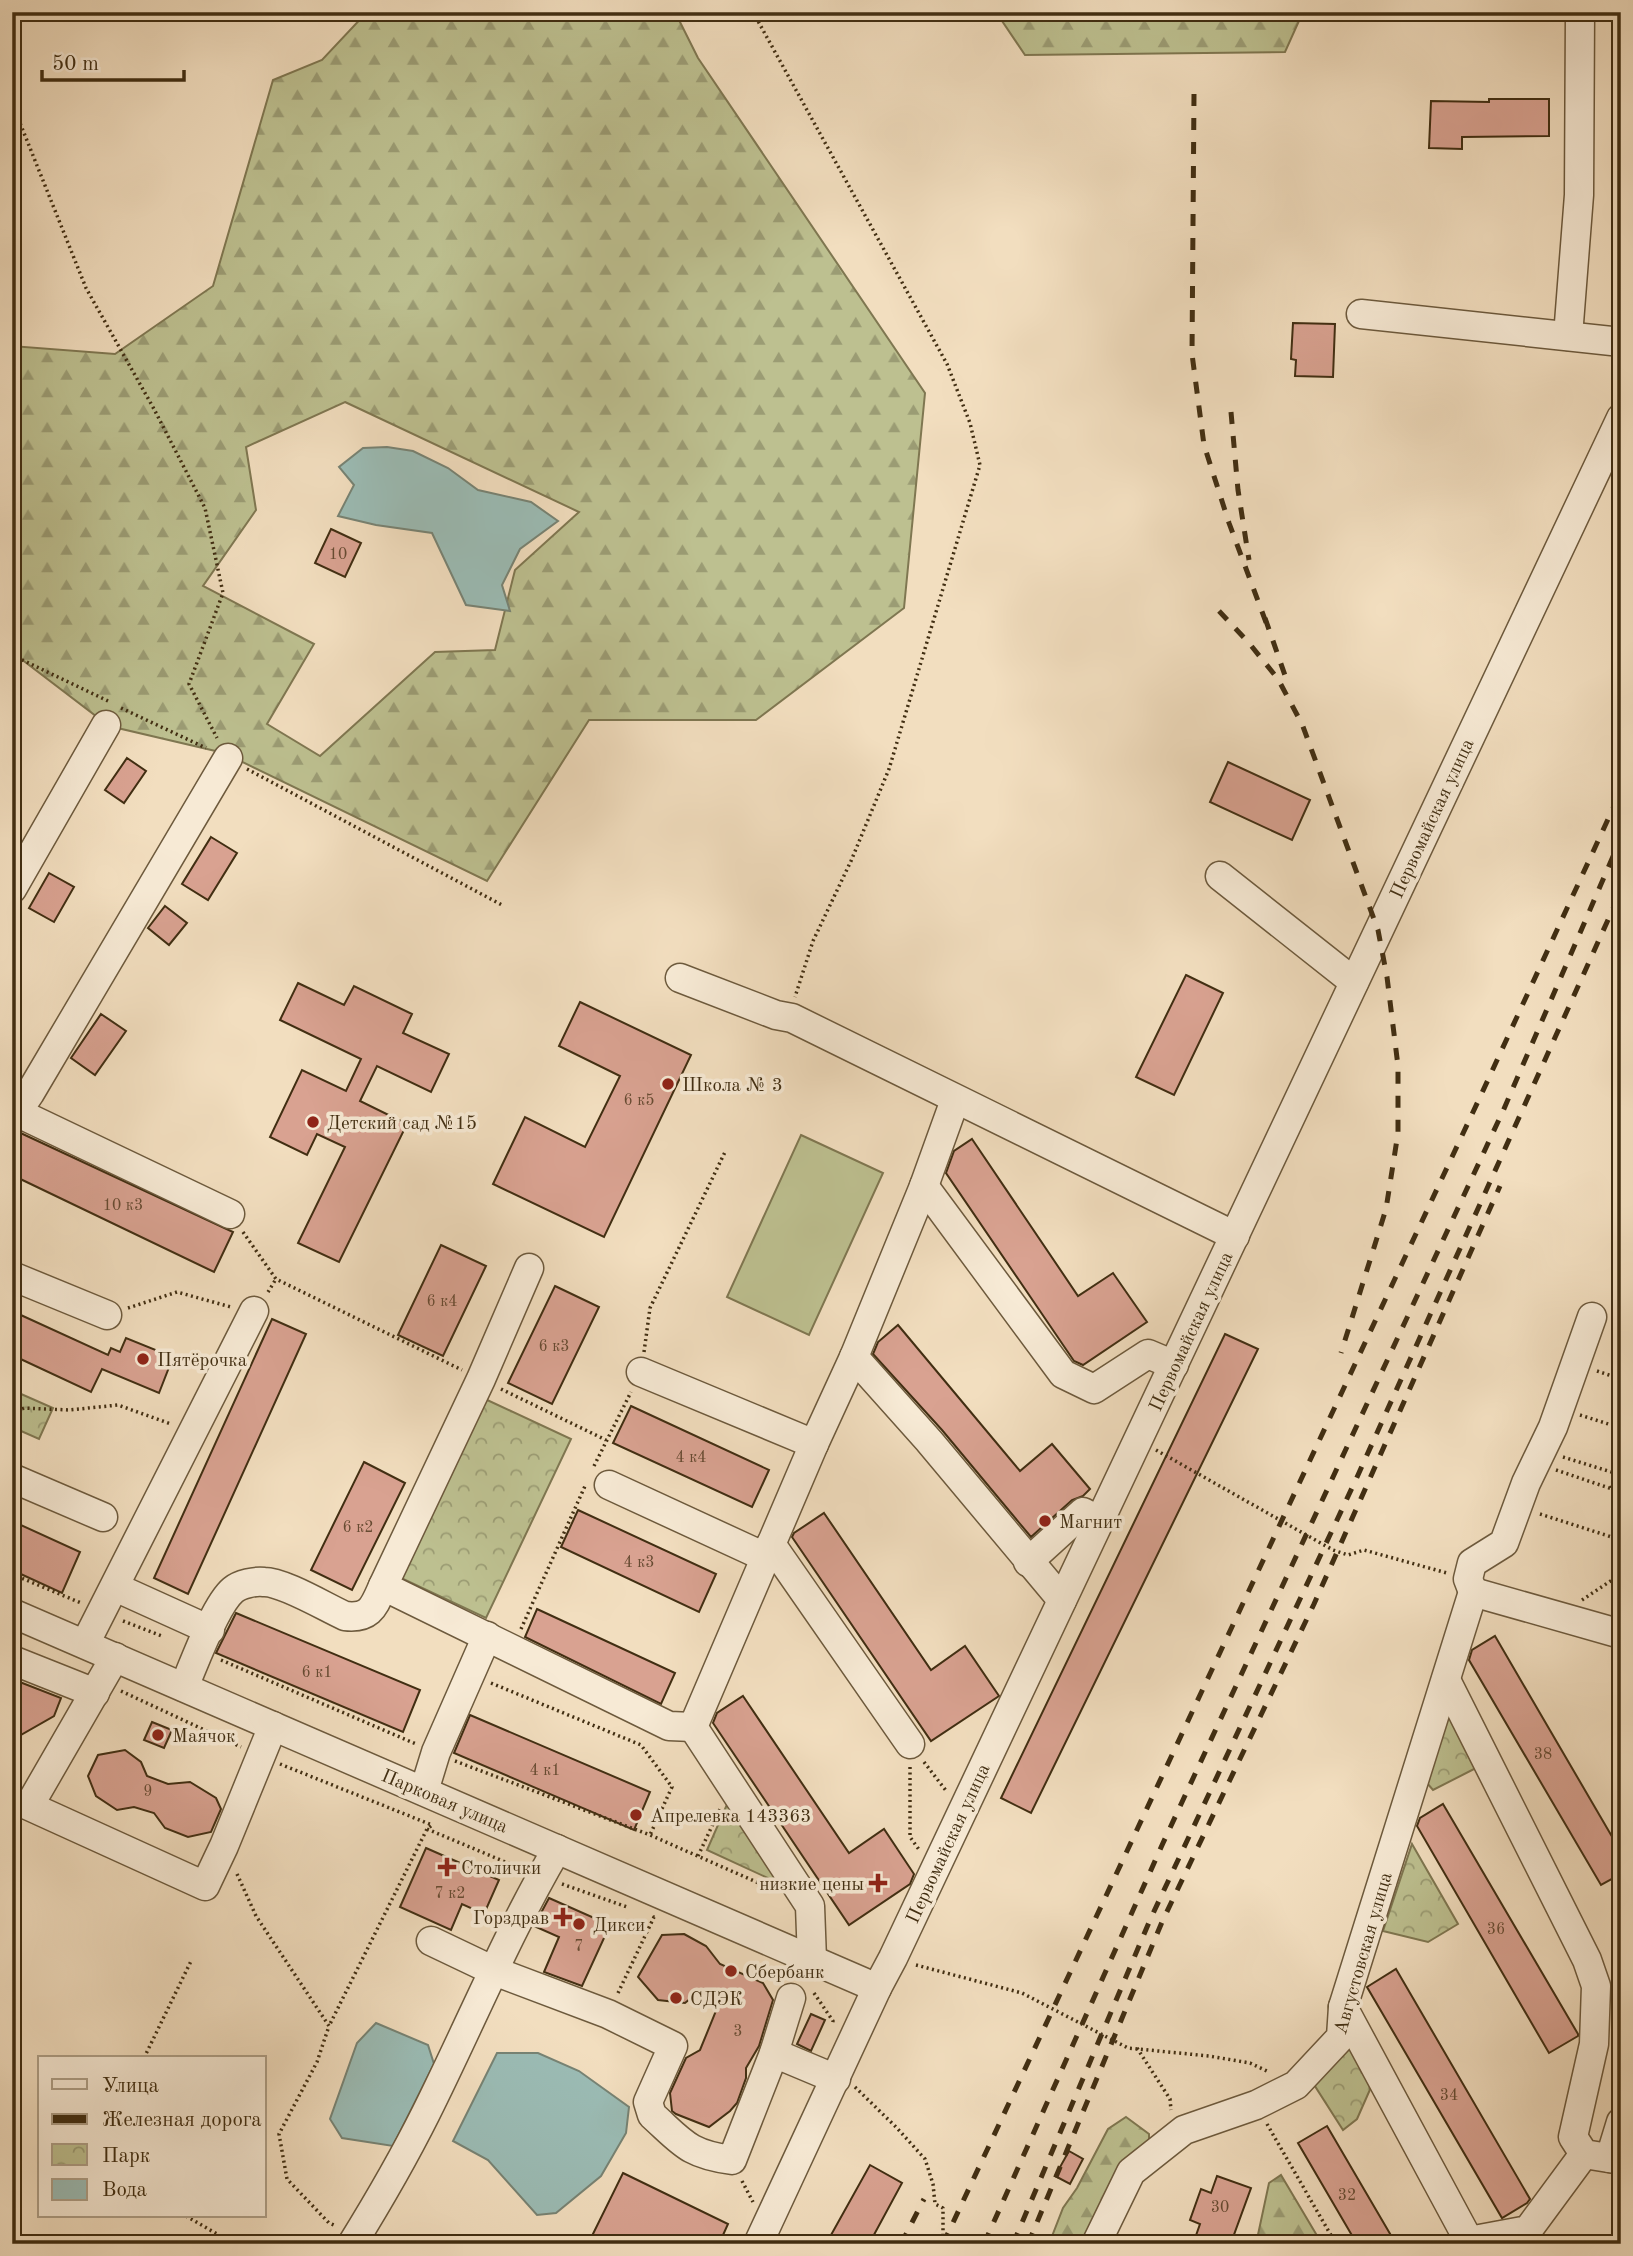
<svg xmlns="http://www.w3.org/2000/svg" width="1633" height="2256" viewBox="0 0 1633 2256" font-family="'Old Standard TT',serif">
	<style>
		.forest { fill: url(#forest-firs); stroke: #7f7751; stroke-width: 2; fill-rule: evenodd }
		.park { fill: url(#park-crowns); stroke: #7f7751; stroke-width: 2 }
		.pitch { fill: #bdc090; stroke: #7f7751; stroke-width: 2 }
		.water { fill: #9bbcb5; stroke: #778374; stroke-width: 2 }
		.building { fill: #d9a291; stroke: #412e12; stroke-width: 2 }
		.lines { fill: none; stroke-linecap: round; stroke-linejoin: round }
		.minor-casing { stroke: #6d5a3d; stroke-width: 31 }
		.path { stroke: #412e12; stroke-width: 3.5; stroke-dasharray: 2 3.5; stroke-linecap: butt }
		.minor { stroke: #f7ead5; stroke-width: 28 }
		.rail { stroke: #412e12; stroke-width: 5; stroke-dasharray: 12 12; stroke-linecap: butt }
		.poi-dot { fill: #8f2418; stroke: #f7ead5; stroke-width: 2.5 }
		.labels { text-anchor: middle; stroke-width: 7; stroke-linejoin: round; paint-order: stroke }
		.number-label { font-size: 16px; fill: #674b32 }
		.street-label { font-size: 19px; fill: #412e12; stroke: #f7ead5 }
		.poi-label { font-size: 19px; fill: #412e12; stroke: #f7ead5; text-anchor: start }
	</style>
	<defs>
		<pattern id="forest-firs" width="22" height="20" patternUnits="userSpaceOnUse" patternTransform="scale(1.75)"><rect width="22" height="20" fill="#bdc090"/><path d="M5 1l3.5 6h-7zM16 11l3.5 6h-7z" fill="#9b9c74"/></pattern>
		<pattern id="park-crowns" width="20" height="18" patternUnits="userSpaceOnUse" patternTransform="scale(1.75)"><rect width="20" height="18" fill="#bdc090"/><path d="M2 6a3 3 0 1 1 6 0M12 15a3 3 0 1 1 6 0" fill="none" stroke="#9b9c74"/></pattern>
	</defs>
	<rect width="100%" height="100%" fill="#f2debf"/>
	<filter id="stains"><feTurbulence type="fractalNoise" baseFrequency=".00286" numOctaves="4"/><feColorMatrix values="0 0 0 0 .2 0 0 0 0 .09 0 0 0 0 .02 0 0 0 .5 -.17"/></filter>
	<radialGradient id="worn" r=".72"><stop offset=".6" stop-color="#630" stop-opacity="0"/><stop offset="1" stop-color="#630" stop-opacity=".3"/></radialGradient>
	<g class="forest">
		<path d="M367,12H675L698,58L925,393L904,608L756,720H589L487,881L224,753L109,726L12,652V346L115,354L213,286L273,80L322,60ZM345,402L579,512L515,570L495,650L435,652L320,756L267,724L314,644L203,586L256,510L246,447Z"/>
		<path d="M996,12H1303L1285,52L1025,55Z"/>
		<path d="M1126,2117L1149,2134V2148L1083,2244H1049L1063,2208L1077,2188L1108,2129Z"/>
		<path d="M1281,2175L1322,2244H1256L1269,2183Z"/>
	</g>
	<g class="park">
		<path d="M12,1390L53,1408L39,1439L12,1427Z"/>
		<path d="M485,1399L571,1439L486,1618L401,1578Z"/>
		<path d="M1452,1715L1478,1767L1433,1790L1426,1782L1445,1717Z"/>
		<path d="M732,1793L796,1891L707,1850Z"/>
		<path d="M1412,1844L1458,1924L1428,1942L1383,1931Z"/>
		<path d="M1348,2045L1372,2085L1357,2119L1343,2130L1313,2083Z"/>
	</g>
	<path class="pitch" d="M801,1135L883,1173L809,1335L727,1297Z"/>
	<g class="water">
		<path d="M387,447L413,451L448,468L478,490L531,502L558,521L520,549L502,585L510,611L466,605L432,533L376,525L338,516L354,485L339,467L363,448Z"/>
		<path d="M376,2023L428,2045L434,2064L393,2146L342,2138L330,2119L357,2043Z"/>
		<path d="M497,2053H538L579,2071L629,2107L626,2133L601,2176L556,2213L537,2215L488,2160L453,2141Z"/>
	</g>
	<g class="building">
		<path d="M1489,99H1549V136L1462,137V149L1429,148L1431,101L1489,102Z"/>
		<path d="M1293,323L1335,324L1333,377L1295,376L1296,360L1291,359Z"/>
		<path d="M331,529L361,543L345,577L315,563Z"/>
		<path d="M127,758L146,771L124,803L105,790Z"/>
		<path d="M1228,762L1310,800L1292,840L1210,802Z"/>
		<path d="M211,837L237,853L208,900L182,884Z"/>
		<path d="M49,873L74,887L54,922L29,908Z"/>
		<path d="M165,906L187,923L169,945L148,928Z"/>
		<path d="M1186,975L1223,993L1174,1095L1136,1077Z"/>
		<path d="M298,983L344,1005L354,986L412,1014L403,1033L449,1054L431,1092L377,1066L360,1101L407,1124L339,1262L298,1243L345,1147L317,1134L307,1155L270,1137L302,1070L346,1091L361,1059L280,1020Z"/>
		<path d="M580,1002L691,1055L604,1237L493,1184L525,1117L585,1147L620,1076L559,1046Z"/>
		<path d="M101,1014L126,1031L95,1075L71,1058Z"/>
		<path d="M12,1129L233,1232L214,1272L12,1175Z"/>
		<path d="M972,1139L1078,1296L1113,1273L1147,1322L1083,1365L1074,1361L946,1173L954,1151Z"/>
		<path d="M441,1245L486,1266L443,1356L398,1335Z"/>
		<path d="M555,1286L599,1307L552,1404L508,1383Z"/>
		<path d="M12,1311L108,1355L111,1348L120,1352L126,1338L173,1357L159,1393L102,1369L91,1392L12,1355Z"/>
		<path d="M272,1319L306,1334L188,1594L154,1578Z"/>
		<path d="M898,1325L1020,1471L1052,1444L1090,1489L1083,1496L1072,1500L1031,1537L942,1430L873,1354L878,1342Z"/>
		<path d="M1225,1334L1258,1349L1031,1813L1001,1798Z"/>
		<path d="M631,1406L769,1470L752,1507L613,1443Z"/>
		<path d="M364,1462L405,1483L352,1590L311,1570Z"/>
		<path d="M578,1510L716,1574L699,1612L561,1547Z"/>
		<path d="M824,1513L931,1670L965,1646L999,1696L931,1741L792,1537L794,1533Z"/>
		<path d="M12,1521L80,1552L62,1593L12,1570Z"/>
		<path d="M537,1609L675,1673L661,1704L525,1637Z"/>
		<path d="M236,1613L420,1690L403,1732L216,1653Z"/>
		<path d="M1495,1636L1621,1852V1874L1601,1885L1469,1660L1472,1650Z"/>
		<path d="M12,1679L61,1698L54,1716L12,1740Z"/>
		<path d="M743,1696L849,1853L884,1829L914,1874L910,1884L849,1925L713,1723L717,1713Z"/>
		<path d="M470,1715L650,1792L634,1830L454,1753Z"/>
		<path d="M152,1722L172,1730L164,1748L144,1740Z"/>
		<path d="M125,1750L141,1762L147,1776L168,1784L190,1782L216,1798L221,1809L211,1832L188,1837L165,1828L154,1813L134,1807L117,1810L96,1796L88,1776L98,1755Z"/>
		<path d="M1443,1804L1578,2034V2036L1549,2053L1417,1826L1420,1818Z"/>
		<path d="M426,1848L499,1880L484,1914L462,1904L451,1930L400,1907Z"/>
		<path d="M549,1898L610,1925L582,1986L544,1972L559,1937L534,1926Z"/>
		<path d="M684,1934L706,1946L720,1964L763,1983L773,2000L759,2046L746,2068V2078L737,2103L730,2111L709,2127L676,2114L672,2111L670,2093L686,2058L700,2050L718,2006L697,1993L685,2003L658,2000L638,1977L662,1935Z"/>
		<path d="M1396,1969L1530,2199L1527,2203L1502,2218L1367,1987Z"/>
		<path d="M811,2014L825,2020L811,2051L797,2044Z"/>
		<path d="M1327,2126L1396,2244H1357L1298,2143Z"/>
		<path d="M1069,2151L1083,2159L1070,2184L1055,2176Z"/>
		<path d="M870,2165L902,2183L869,2244H826Z"/>
		<path d="M623,2173L728,2224L719,2244H588Z"/>
		<path d="M1217,2176L1251,2188L1232,2240L1227,2239L1225,2244H1193L1200,2224L1190,2220L1201,2189L1211,2193Z"/>
	</g>
	<g class="lines">
		<defs>
			<g id="minor">
				<path d="M1361,314L1621,342"/>
				<path d="M1568,336L1579,195L1580,12"/>
				<path d="M1220,876L1354,982"/>
				<path d="M12,889L106,725"/>
				<path d="M680,978L776,1015L792,1018L1235,1236"/>
				<path d="M12,1110L230,1214"/>
				<path d="M17,1112L30,1093L228,758"/>
				<path d="M924,1186L1063,1374L1094,1389L1148,1354L1174,1365"/>
				<path d="M529,1268L481,1379L383,1586L669,1726L693,1727"/>
				<path d="M12,1276L107,1315"/>
				<path d="M854,1357L929,1441L1062,1600"/>
				<path d="M641,1372L814,1444"/>
				<path d="M12,1478L103,1517"/>
				<path d="M609,1485L765,1557"/>
				<path d="M771,1544L910,1744"/>
				<path d="M1028,1562L1083,1512L1100,1521"/>
				<path d="M115,1587L210,1630"/>
				<path d="M1473,1592L1468,1579L1472,1563L1504,1543L1526,1483L1553,1427L1592,1317"/>
				<path d="M1473,1592L1621,1634"/>
				<path d="M12,1613L877,1988"/>
				<path d="M85,1644L254,1311"/>
				<path d="M115,1657L29,1806L205,1886L224,1846L273,1726"/>
				<path d="M12,1660L95,1693"/>
				<path d="M1446,1680L1587,1960L1596,1986L1594,2044L1573,2137L1584,2154L1621,2160"/>
				<path d="M184,1687C194,1664 215,1605 233,1590C240,1584 255,1581 264,1582C284,1582 325,1607 345,1616C371,1619 374,1606 383,1586"/>
				<path d="M693,1727L814,1444L854,1357L924,1186L955,1100"/>
				<path d="M693,1727L810,1906L812,1960"/>
				<path d="M424,1791L436,1752L487,1636"/>
				<path d="M431,1941L494,1971L608,2014L673,2046L648,2102L652,2115C683,2143 688,2154 732,2160L774,2053L791,1998"/>
				<path d="M1343,2007L1469,2241L1528,2230L1584,2154"/>
				<path d="M774,2053L836,2079"/>
				<path d="M1610,2158L1621,2122"/>
				<path d="M352,2244C378,2202 404,2157 426,2113C470,2025 507,1934 557,1849"/>
				<path d="M758,2244L877,1988L893,1958L1621,418"/>
				<path d="M1096,2244L1131,2172L1184,2130L1256,2105L1296,2085L1341,2037L1343,2007L1473,1592"/>
			</g>
		</defs>
		<use href="#minor" class="minor-casing"/>
		<g class="path">
			<path d="M753,12L947,364L970,423L980,465L889,769L851,861L813,941L795,997"/>
			<path d="M12,103L86,288L154,409L205,508L223,593L189,684L217,738"/>
			<path d="M12,655L108,701"/>
			<path d="M121,708L206,748"/>
			<path d="M247,769L502,905"/>
			<path d="M243,1232L276,1279L462,1370"/>
			<path d="M268,1292L276,1279"/>
			<path d="M128,1308L177,1292L231,1307"/>
			<path d="M644,1352L650,1308L725,1152"/>
			<path d="M1597,1371L1621,1379"/>
			<path d="M501,1389L606,1440"/>
			<path d="M12,1413L24,1408L69,1410L118,1405L171,1424"/>
			<path d="M1580,1415L1621,1428"/>
			<path d="M1156,1450L1333,1550L1348,1555L1364,1550L1447,1573"/>
			<path d="M1563,1457L1621,1475"/>
			<path d="M594,1466L631,1392"/>
			<path d="M1556,1470L1621,1492"/>
			<path d="M1611,1488L1615,1474"/>
			<path d="M1540,1514L1621,1540"/>
			<path d="M12,1574L81,1603"/>
			<path d="M1612,1580L1621,1582"/>
			<path d="M1582,1600L1621,1574"/>
			<path d="M123,1621L162,1636"/>
			<path d="M521,1629L585,1486"/>
			<path d="M221,1660L416,1744"/>
			<path d="M491,1683L641,1745L672,1787L650,1835"/>
			<path d="M121,1691L241,1747"/>
			<path d="M455,1761L650,1835L770,1888"/>
			<path d="M924,1762L947,1792"/>
			<path d="M280,1764L432,1825L427,1829L329,2026"/>
			<path d="M910,1767V1837L920,1851"/>
			<path d="M427,1829L522,1869"/>
			<path d="M698,1856L720,1809"/>
			<path d="M237,1874L256,1916L329,2026L317,2062L279,2134L287,2179L329,2223L336,2226"/>
			<path d="M562,1884L627,1907"/>
			<path d="M916,1965L1022,1993L1128,2048L1209,2056L1250,2063L1269,2072"/>
			<path d="M618,1993L654,1917L656,1918"/>
			<path d="M814,1993L833,2021L832,2025"/>
			<path d="M1137,2048L1170,2099L1171,2110"/>
			<path d="M144,2058L192,1959"/>
			<path d="M855,2087L896,2127L925,2159L933,2184L935,2204L943,2208V2244"/>
			<path d="M1267,2124L1336,2244"/>
			<path d="M742,2181L753,2202"/>
			<path d="M186,2216L234,2244"/>
		</g>
		<use href="#minor" class="minor"/>
		<g class="rail">
			<path d="M1194,94L1192,354L1204,445L1229,523L1267,625"/>
			<path d="M1231,412L1238,490L1249,560"/>
			<path d="M1219,611L1249,643L1278,679L1302,724L1378,930L1387,977L1398,1066V1133L1386,1209L1341,1353"/>
			<path d="M1265,618L1288,684"/>
			<path d="M901,2244L924,2199"/>
			<path d="M943,2244L1481,1095L1621,791"/>
			<path d="M984,2244L1163,1843L1503,1111L1621,838"/>
			<path d="M1013,2244L1150,1920L1358,1475L1621,891"/>
			<path d="M1028,2244L1162,1922L1314,1604L1500,1186"/>
		</g>
	</g>
	<g class="poi-dot">
		<circle cx="668" cy="1084" r="7"/>
		<circle cx="313" cy="1122" r="7"/>
		<circle cx="143" cy="1359" r="7"/>
		<circle cx="1045" cy="1521" r="7"/>
		<circle cx="158" cy="1735" r="7"/>
		<circle cx="636" cy="1815" r="7"/>
		<path d="M443.5 1856.5h7v7h7v7h-7v7h-7v-7h-7v-7h7z"/>
		<path d="M874.5 1872.5h7v7h7v7h-7v7h-7v-7h-7v-7h7z"/>
		<path d="M559.5 1906.5h7v7h7v7h-7v7h-7v-7h-7v-7h7z"/>
		<circle cx="579" cy="1924" r="7"/>
		<circle cx="731" cy="1971" r="7"/>
		<circle cx="676" cy="1998" r="7"/>
	</g>
	<g class="labels">
		<g class="number-label">
			<text x="338" y="559">10</text>
			<text x="639" y="1105">6 к5</text>
			<text x="123" y="1210">10 к3</text>
			<text x="442" y="1306">6 к4</text>
			<text x="554" y="1351">6 к3</text>
			<text x="691" y="1462">4 к4</text>
			<text x="358" y="1532">6 к2</text>
			<text x="639" y="1567">4 к3</text>
			<text x="317" y="1677">6 к1</text>
			<text x="1543" y="1759">38</text>
			<text x="545" y="1775">4 к1</text>
			<text x="148" y="1796">9</text>
			<text x="450" y="1898">7 к2</text>
			<text x="1496" y="1934">36</text>
			<text x="579" y="1951">7</text>
			<text x="738" y="2036">3</text>
			<text x="1449" y="2100">34</text>
			<text x="1347" y="2200">32</text>
			<text x="1220" y="2212">30</text>
		</g>
		<g class="street-label">
			<text transform="translate(1431 818) rotate(-65)" y="7">Первомайская улица</text>
			<text transform="translate(1190 1331) rotate(-65)" y="7">Первомайская улица</text>
			<text transform="translate(445 1800) rotate(23)" y="7">Парковая улица</text>
			<text transform="translate(947 1843) rotate(-65)" y="7">Первомайская улица</text>
			<text transform="translate(1362 1953) rotate(-74)" y="7">Августовская улица</text>
		</g>
		<g class="poi-label">
			<text x="682" y="1091">Школа № 3</text>
			<text x="327" y="1129">Детский сад №15</text>
			<text x="157" y="1366">Пятёрочка</text>
			<text x="1059" y="1528">Магнит</text>
			<text x="172" y="1742">Маячок</text>
			<text x="650" y="1822">Апрелевка 143363</text>
			<text x="461" y="1874">Столички</text>
			<text x="864" y="1890" text-anchor="end">низкие цены</text>
			<text x="549" y="1924" text-anchor="end">Горздрав</text>
			<text x="593" y="1931">Дикси</text>
			<text x="745" y="1978">Сбербанк</text>
			<text x="690" y="2005">СДЭК</text>
		</g>
	</g>
	<rect width="1633" height="2256" fill="none" stroke="#f2debf" stroke-width="42"/>
	<rect x="14" y="14" width="1605" height="2228" fill="none" stroke="#412e12" stroke-width="3.5"/>
	<rect x="21" y="21" width="1591" height="2214" fill="none" stroke="#412e12" stroke-width="2"/>
	<rect x="38" y="2056" width="228" height="161" fill="#f7ead5" stroke="#ae9f87" stroke-width="2"/>
	<rect x="52" y="2079" width="35" height="10" fill="#f7ead5" stroke="#ae9f87" stroke-width="2"/>
	<text x="102" y="2092" font-size="21" fill="#412e12">Улица</text>
	<rect x="52" y="2114" width="35" height="10" fill="#412e12" stroke="#ae9f87" stroke-width="2"/>
	<text x="102" y="2126" font-size="21" fill="#412e12">Железная дорога</text>
	<rect x="52" y="2144" width="35" height="21" fill="url(#park-crowns)" stroke="#ae9f87" stroke-width="2"/>
	<text x="102" y="2162" font-size="21" fill="#412e12">Парк</text>
	<rect x="52" y="2179" width="35" height="21" fill="#9bbcb5" stroke="#ae9f87" stroke-width="2"/>
	<text x="102" y="2196" font-size="21" fill="#412e12">Вода</text>
	<path d="M42 70v10h142v-10" fill="none" stroke="#412e12" stroke-width="3.5"/>
	<text x="52" y="70" font-size="21" fill="#412e12" stroke="#f7ead5" stroke-width="5" paint-order="stroke">50 m</text>
	<rect width="100%" height="100%" filter="url(#stains)"/>
	<rect width="100%" height="100%" fill="url(#worn)"/>
</svg>
